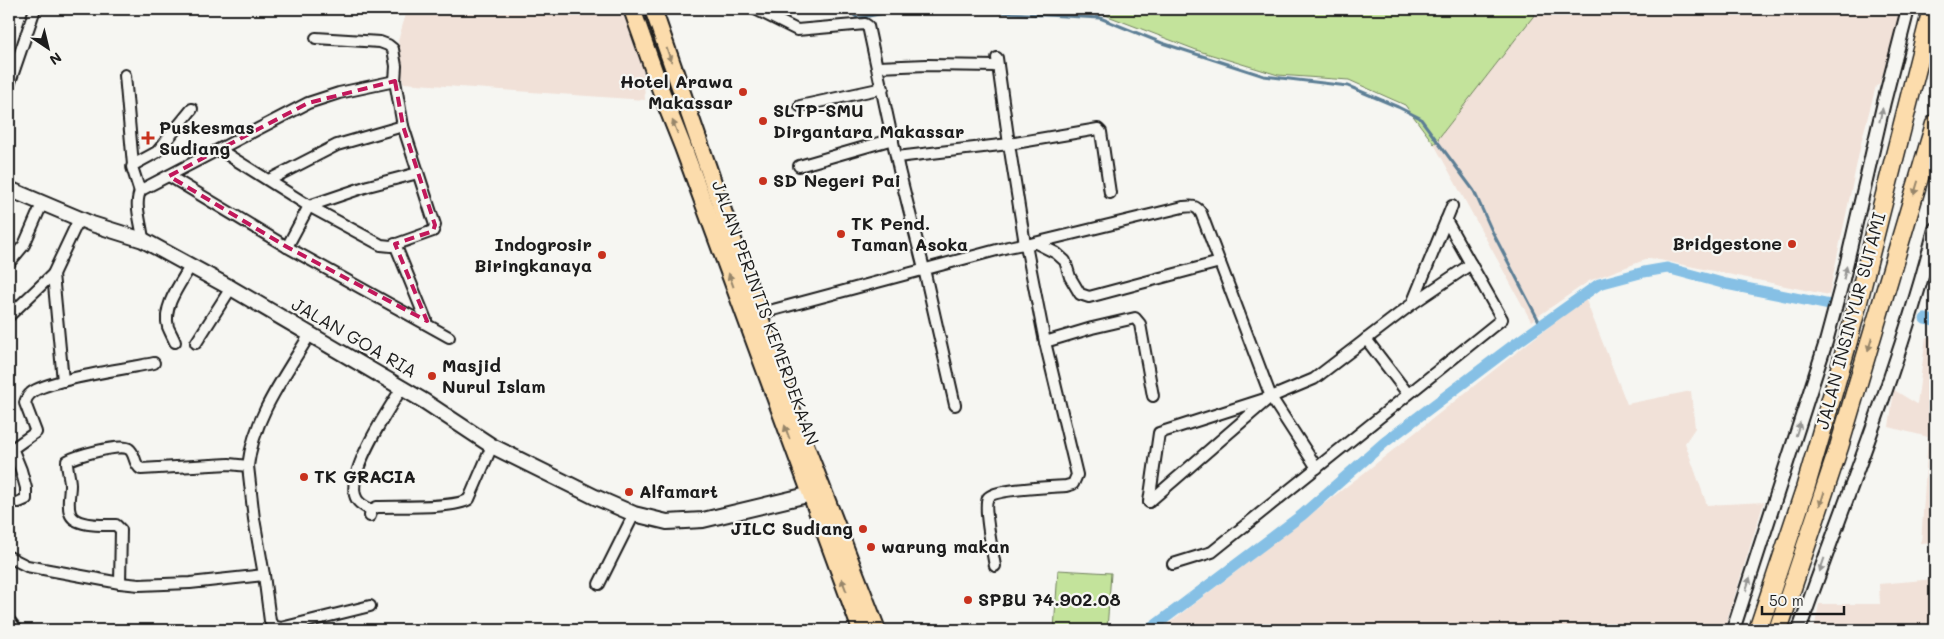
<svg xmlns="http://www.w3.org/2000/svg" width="1944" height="639" viewBox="0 0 1944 639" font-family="Mali,sans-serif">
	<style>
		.built { fill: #f1e1d8 }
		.green { fill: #c3e39b; stroke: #70805c }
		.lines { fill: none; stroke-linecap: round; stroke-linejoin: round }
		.stream { stroke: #5c7e95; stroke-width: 3 }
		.canal { stroke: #86c0e5; stroke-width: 11 }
		.minor-casing { stroke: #1c1c1c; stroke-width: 14 }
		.tertiary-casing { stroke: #1c1c1c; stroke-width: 16 }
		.secondary-casing { stroke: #1c1c1c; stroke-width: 18 }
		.trunk-casing { stroke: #1c1c1c; stroke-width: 20 }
		.motorway-casing { stroke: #1c1c1c; stroke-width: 21 }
		.minor { stroke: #f6f6f2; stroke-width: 10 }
		.tertiary { stroke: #f6f6f2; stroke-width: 12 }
		.secondary { stroke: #f6f6f2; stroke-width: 14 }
		.trunk { stroke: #fcdcac; stroke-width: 16 }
		.motorway { stroke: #fcdcac; stroke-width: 18 }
		.oneway { fill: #97866b }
		.oneway2 { fill: #949492 }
		.marked { fill: none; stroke: #c2185b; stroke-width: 4; stroke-dasharray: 10 6; stroke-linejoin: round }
		.poi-dot { fill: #c8321e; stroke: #f6f6f2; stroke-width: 2 }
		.labels { text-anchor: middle; stroke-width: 4.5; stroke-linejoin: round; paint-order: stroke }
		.poi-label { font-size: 18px; font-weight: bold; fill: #1c1c1c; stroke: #f6f6f2; text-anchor: start }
		.street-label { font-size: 18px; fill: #1c1c1c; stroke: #f6f6f2 }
	</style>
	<rect width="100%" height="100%" fill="#f6f6f2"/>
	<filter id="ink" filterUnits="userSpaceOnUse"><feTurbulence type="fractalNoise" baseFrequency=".02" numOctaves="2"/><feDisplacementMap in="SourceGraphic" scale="10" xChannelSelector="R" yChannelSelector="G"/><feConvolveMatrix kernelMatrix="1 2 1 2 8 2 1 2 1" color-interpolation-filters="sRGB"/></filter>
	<g filter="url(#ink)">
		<g class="built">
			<path d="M410,9H623L643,65L645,100L403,83L398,41L405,17Z"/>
			<path d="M1539,9H1897L1899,26L1879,85L1876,86L1862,139L1829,295L1650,258L1589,281L1531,321L1434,144Z"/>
			<path d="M1585,298L1627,404L1691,391L1695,428L1685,443L1707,505L1764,502L1724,630H1160L1364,473Z"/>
			<path d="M1926,337H1935V543L1921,544L1928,437L1889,427L1894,390L1917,404Z"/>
			<path d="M1935,579V630H1814L1819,604H1880L1879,584Z"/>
		</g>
		<g class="green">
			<path d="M1031,9H1539L1434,144L1405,105L1349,80L1278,75L1199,51L1100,13Z"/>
			<path d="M1058,570L1111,573L1107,630H1054Z"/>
		</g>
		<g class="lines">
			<g class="stream">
				<path d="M846,9L858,18L900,10L974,11L1100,18L1162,43L1264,76L1348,86L1398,107L1420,118L1474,191L1492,231L1541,325"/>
				<path d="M1090,9L1100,18"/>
			</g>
			<g class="canal">
				<path d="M1925,319L1935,321"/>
				<path d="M1149,630L1302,515L1385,442L1515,344L1599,284L1644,272L1667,268L1726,284L1835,306"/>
			</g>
			<defs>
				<g id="minor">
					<path d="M755,9L797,30L865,24L868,26L899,170L924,269L955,405"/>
					<path d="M878,67L927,65L998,66"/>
					<path d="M125,75L133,165"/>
					<path d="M9,85L35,9"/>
					<path d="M800,106L883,88"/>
					<path d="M220,150L309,206L381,245L391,246L433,231L435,225L403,126L395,81L396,66L393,49L388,45L380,42L316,38"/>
					<path d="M897,157L1009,144L997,58"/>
					<path d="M799,166L893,139"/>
					<path d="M169,176L287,247L449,337"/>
					<path d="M269,180L337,145L403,126"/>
					<path d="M140,192L132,167L133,165L157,152L192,109"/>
					<path d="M143,240C142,225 133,203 141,190L308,103L339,93L395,81"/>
					<path d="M1036,243L1056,253L1065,261L1070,277L1080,294L1089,297L1220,262"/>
					<path d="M395,244L426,320V323"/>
					<path d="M1025,244L1009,144L1098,129L1101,132L1110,193"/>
					<path d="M1026,245L1183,207C1191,206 1196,205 1201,213L1271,397L1317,468"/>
					<path d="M287,247L309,206L368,186L418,173"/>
					<path d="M9,263L24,245L42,204"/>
					<path d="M53,274L63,381"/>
					<path d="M1412,304L1471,264"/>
					<path d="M758,314L1008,247L1023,244L1026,245L1045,342L1077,475L1073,484L1066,486C1053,487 994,489 988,498C983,505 993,555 995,566"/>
					<path d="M9,316L53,274L79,219"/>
					<path d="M1366,339L1408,394"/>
					<path d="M175,342C173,337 170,332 168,327C162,306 181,283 191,265"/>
					<path d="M1045,342L1092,328L1135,318L1140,324L1153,396"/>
					<path d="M196,343L231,288"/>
					<path d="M12,448L21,470L26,488V499L19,502"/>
					<path d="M9,451L36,432L25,403C26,399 27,396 31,393C45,380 130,368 154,363"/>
					<path d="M248,466C254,416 285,376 310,334"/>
					<path d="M1149,502L1159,433L1271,397L1314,379L1412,304L1452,206"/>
					<path d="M1149,502L1267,400"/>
					<path d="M371,510C364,506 357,503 355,495C348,470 388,410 402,388"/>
					<path d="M370,516L371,510L377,507C396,506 455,509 469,499L492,446"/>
					<path d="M9,557L27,566L120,583L139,585L190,583L264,575"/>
					<path d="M1173,564L1212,552L1502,319L1446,220"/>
					<path d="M120,583L121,530L116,525C104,525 74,527 70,513C67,504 70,493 70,485C70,477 67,470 67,461C76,456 120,443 129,449C136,454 133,464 141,469L229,464L248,466L254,519L264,575L270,621L273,626L281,628L370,606"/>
					<path d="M599,584L634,514"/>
					<path d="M9,620L17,630"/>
				</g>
				<g id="tertiary">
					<path d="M1733,630L1826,342L1843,279L1884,102L1908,9"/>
					<path d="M1799,630C1846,497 1900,366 1935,229"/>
				</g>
				<path id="secondary" d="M9,189L92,224L143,240L231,288L424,401L492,446L595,497L634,514L667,522L703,520L820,492"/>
				<g id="trunk">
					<path d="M632,9L665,102L683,147L861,630"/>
					<path d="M653,9L794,416L877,630"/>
				</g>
				<g id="motorway">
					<path d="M1758,630L1805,489L1848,341L1932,9"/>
					<path d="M1778,630L1839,447L1935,124"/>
				</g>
			</defs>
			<use href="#minor" class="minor-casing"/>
			<use href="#tertiary" class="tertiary-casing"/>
			<use href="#secondary" class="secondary-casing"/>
			<use href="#trunk" class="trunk-casing"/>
			<use href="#motorway" class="motorway-casing"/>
			<use href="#minor" class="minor"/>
			<use href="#tertiary" class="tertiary"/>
			<use href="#secondary" class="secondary"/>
			<use href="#trunk" class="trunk"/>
			<use href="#motorway" class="motorway"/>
		</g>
		<defs><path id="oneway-solid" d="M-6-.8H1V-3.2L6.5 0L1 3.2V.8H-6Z" transform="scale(1.25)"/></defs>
		<g class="oneway">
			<use href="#oneway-solid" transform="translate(669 55) rotate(71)"/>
			<use href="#oneway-solid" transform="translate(675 127) rotate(-112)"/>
			<use href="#oneway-solid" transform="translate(1916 188) rotate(107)"/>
			<use href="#oneway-solid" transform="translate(731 280) rotate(-110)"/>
			<use href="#oneway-solid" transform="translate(1870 344) rotate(107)"/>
			<use href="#oneway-solid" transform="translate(787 432) rotate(-110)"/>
			<use href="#oneway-solid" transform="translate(1822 499) rotate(108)"/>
			<use href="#oneway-solid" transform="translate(844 585) rotate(-111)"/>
		</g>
		<g class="oneway2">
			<use href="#oneway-solid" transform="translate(1881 115) rotate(-77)"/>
			<use href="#oneway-solid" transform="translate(1845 273) rotate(-77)"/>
			<use href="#oneway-solid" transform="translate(1798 429) rotate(-72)"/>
			<use href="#oneway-solid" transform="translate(1822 565) rotate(109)"/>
			<use href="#oneway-solid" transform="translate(1748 584) rotate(-72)"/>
		</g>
	</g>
	<path class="marked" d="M395,81L403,126L435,225L433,231L395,244L427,321L287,247L169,176L308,103Z"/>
	<g class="poi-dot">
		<circle cx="743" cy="92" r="5"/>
		<circle cx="763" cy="121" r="5"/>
		<path d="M145.5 130.5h5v5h5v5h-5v5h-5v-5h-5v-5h5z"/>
		<circle cx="763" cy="181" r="5"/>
		<circle cx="841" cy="234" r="5"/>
		<circle cx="1792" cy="244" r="5"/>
		<circle cx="602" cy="255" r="5"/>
		<circle cx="432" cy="376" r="5"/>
		<circle cx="304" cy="477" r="5"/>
		<circle cx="629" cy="492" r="5"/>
		<circle cx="863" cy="529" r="5"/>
		<circle cx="871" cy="547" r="5"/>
		<circle cx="968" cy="600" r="5"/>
	</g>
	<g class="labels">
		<g class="poi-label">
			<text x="733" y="88" text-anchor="end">Hotel Arawa<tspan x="733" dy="21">Makassar</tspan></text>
			<text x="773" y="117">SLTP-SMU<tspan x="773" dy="21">Dirgantara Makassar</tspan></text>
			<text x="159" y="134">Puskesmas<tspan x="159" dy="21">Sudiang</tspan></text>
			<text x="773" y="187">SD Negeri Pai</text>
			<text x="851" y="230">TK Pend.<tspan x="851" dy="21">Taman Asoka</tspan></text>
			<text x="1782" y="250" text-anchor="end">Bridgestone</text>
			<text x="592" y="251" text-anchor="end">Indogrosir<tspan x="592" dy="21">Biringkanaya</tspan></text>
			<text x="442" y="372">Masjid<tspan x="442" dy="21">Nurul Islam</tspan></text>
			<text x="314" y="483">TK GRACIA</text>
			<text x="639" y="498">Alfamart</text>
			<text x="853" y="535" text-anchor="end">JILC Sudiang</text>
			<text x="881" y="553">warung makan</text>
			<text x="978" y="606">SPBU 74.902.08</text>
		</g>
		<g class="street-label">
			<text transform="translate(765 313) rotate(70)" y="6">JALAN PERINTIS KEMERDEKAAN</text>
			<text transform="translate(1851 321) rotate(-75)" y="6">JALAN INSINYUR SUTAMI</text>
			<text transform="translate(354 338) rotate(30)" y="6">JALAN GOA RIA</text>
		</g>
	</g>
	<rect width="1944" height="639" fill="none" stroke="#f6f6f2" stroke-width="30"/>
	<rect x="15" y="15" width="1914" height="609" fill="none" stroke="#1c1c1c" stroke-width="2" filter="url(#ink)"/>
	<g transform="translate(48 48) rotate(145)" stroke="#f6f6f2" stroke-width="4" paint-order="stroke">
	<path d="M0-4L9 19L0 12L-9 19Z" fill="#1c1c1c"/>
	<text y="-8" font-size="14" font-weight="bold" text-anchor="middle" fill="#1c1c1c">N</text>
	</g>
	<path d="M1762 606v8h82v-8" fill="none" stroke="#1c1c1c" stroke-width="2.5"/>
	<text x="1769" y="606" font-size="15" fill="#1c1c1c" stroke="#f6f6f2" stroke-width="4" paint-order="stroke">50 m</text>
</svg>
